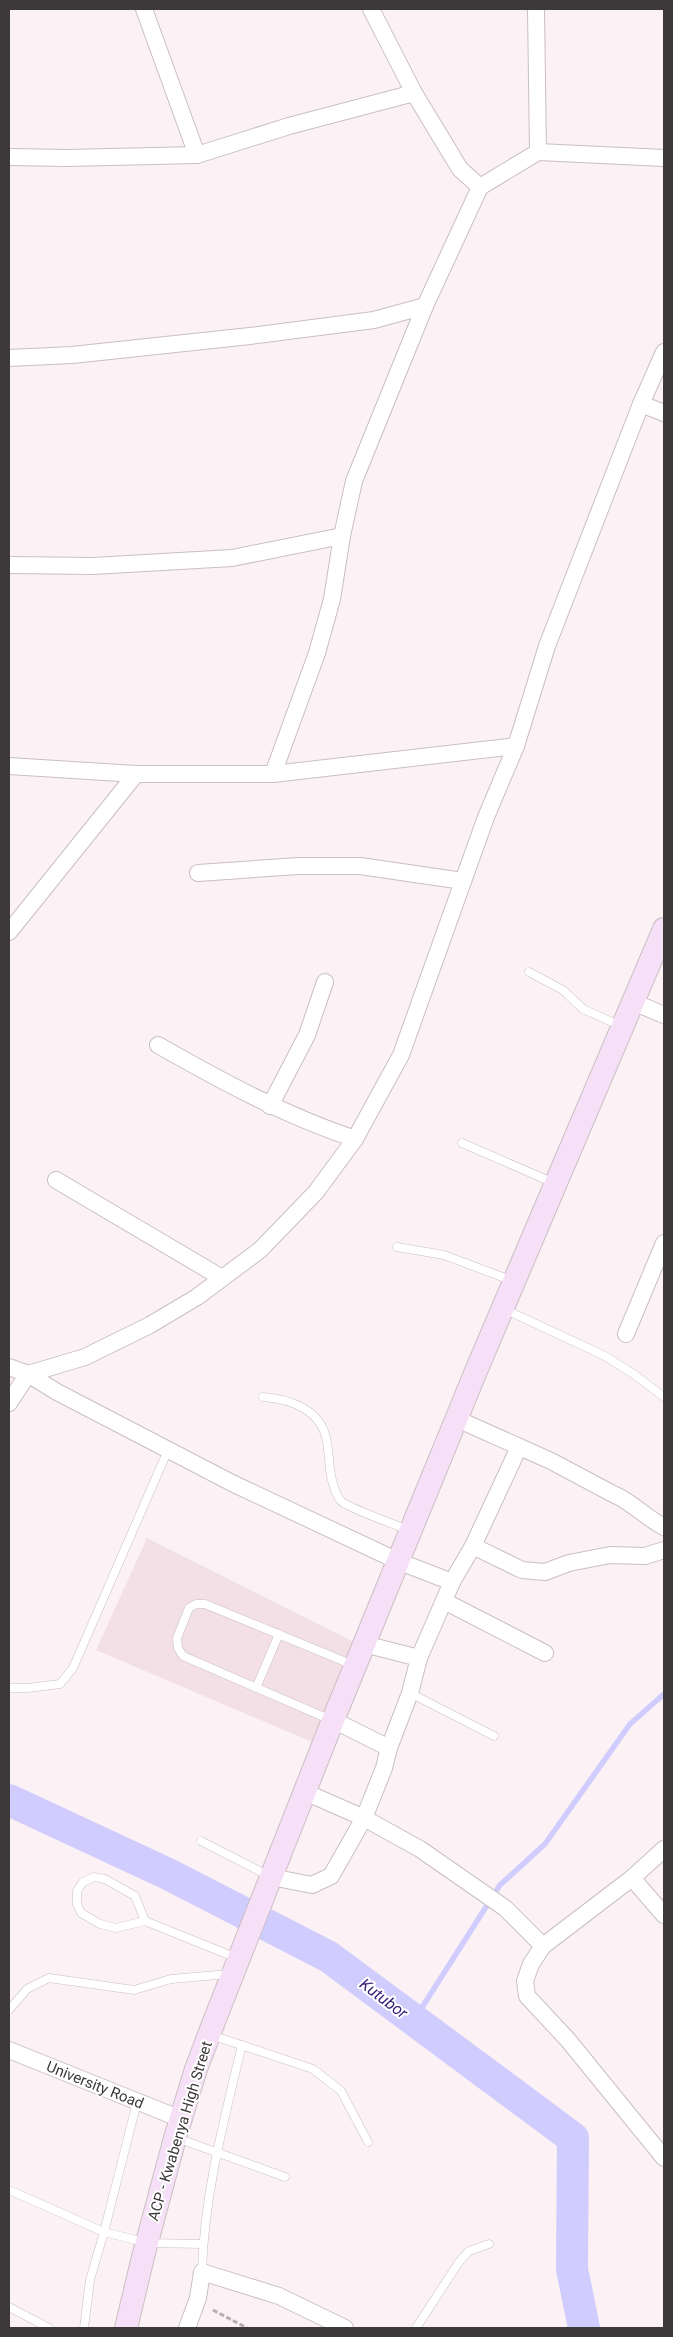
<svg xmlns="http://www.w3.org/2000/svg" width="673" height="2337" viewBox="0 0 673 2337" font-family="Roboto,sans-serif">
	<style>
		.built { fill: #f3e0e6 }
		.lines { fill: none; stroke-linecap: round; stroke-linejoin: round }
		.stream { stroke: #d0ccfd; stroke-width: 5.5 }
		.river { stroke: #d0ccfd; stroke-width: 32 }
		.service-casing { stroke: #cabfc2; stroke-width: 9 }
		.minor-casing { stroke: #cabfc2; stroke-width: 18 }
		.secondary-casing { stroke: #cabfc2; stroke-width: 24 }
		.path { stroke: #b6aeb0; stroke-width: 3; stroke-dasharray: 5 2.5; stroke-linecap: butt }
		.service { stroke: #fff; stroke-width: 8 }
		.minor { stroke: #fff; stroke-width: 16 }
		.secondary { stroke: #f6e0f8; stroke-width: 22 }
		.labels { text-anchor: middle; stroke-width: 4; stroke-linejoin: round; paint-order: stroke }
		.street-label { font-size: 15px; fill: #3d3839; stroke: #fff }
		.water-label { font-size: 16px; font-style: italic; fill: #39227b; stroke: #fff }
	</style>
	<rect width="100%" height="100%" fill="#fcf1f4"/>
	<path class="built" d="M147,1538L358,1644L312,1742L96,1650Z"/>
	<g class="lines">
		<path class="stream" d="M414,2020L500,1885L545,1844L630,1724L664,1694"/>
		<path class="river" d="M9,1800L168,1874L329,1957L573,2138L572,2269L584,2328"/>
		<defs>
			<g id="service">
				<path d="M529,972L563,990L583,1009L621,1026"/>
				<path d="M462,1143L554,1183"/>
				<path d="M397,1247L444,1255L513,1281"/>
				<path d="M504,1309L605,1356L635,1375L664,1397"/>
				<path d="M263,1397C291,1399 322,1410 327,1442C329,1453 329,1465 331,1476C333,1484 335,1495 341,1501C347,1507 398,1526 409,1530"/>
				<path d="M9,1688H28L60,1684L73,1668L168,1450"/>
				<path d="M256,1688L279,1634"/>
				<path d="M410,1693L494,1736"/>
				<path d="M331,1720L183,1656L178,1648L177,1638L189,1608L196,1604H205L353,1665"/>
				<path d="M201,1841L269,1876"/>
				<path d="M145,1921L135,1896L105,1879L94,1877L83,1882L77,1891V1904L81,1913L100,1924L116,1928L145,1921L237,1958"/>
				<path d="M9,2010L27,1989L49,1978L134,1990L171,1979L229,1974"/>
				<path d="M211,2035L313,2069L341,2091L368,2142"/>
				<path d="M177,2138L285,2177"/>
				<path d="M9,2190L104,2232L137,2102"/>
				<path d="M202,2272C204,2195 224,2120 242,2045"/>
				<path d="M9,2307L49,2328"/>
				<path d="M84,2328L90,2280L104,2232L148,2243L203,2244"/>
				<path d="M416,2328L459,2262L469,2251L489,2244"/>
			</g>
			<g id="minor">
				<path d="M144,9L197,155"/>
				<path d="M371,9L414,93L460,169L480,187L538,152L536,9"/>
				<path d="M538,152L664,158"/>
				<path d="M9,157L67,158L197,155L289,126L414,93"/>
				<path d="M9,358L72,355L250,336L374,320L425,306"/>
				<path d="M641,404L664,413"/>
				<path d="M9,565L93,566L232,558L342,536"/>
				<path d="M9,766L136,774H273L516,746"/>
				<path d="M273,774L317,653L332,599L342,536L354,481L425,306L480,187"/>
				<path d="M198,873L298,866H360L463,881"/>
				<path d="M9,932L136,774"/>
				<path d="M633,1002L664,1015"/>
				<path d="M158,1045C223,1082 284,1115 355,1139"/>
				<path d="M270,1106L307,1035L325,982"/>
				<path d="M56,1180L222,1278"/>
				<path d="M626,1334L664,1243"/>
				<path d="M9,1367L28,1374L57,1392L232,1483L400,1562L452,1582"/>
				<path d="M9,1403L28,1374L85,1357L150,1325L197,1297L260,1250L316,1192L355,1139L401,1055L486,817L516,746L547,646L641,404L664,352"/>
				<path d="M457,1419L551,1461L613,1494C631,1501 646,1518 664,1527"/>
				<path d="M473,1546L522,1570L545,1572L569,1563L610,1555L645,1556L664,1550"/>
				<path d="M444,1601L545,1653"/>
				<path d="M419,1658L452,1582L473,1546L519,1447"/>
				<path d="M333,1720L389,1748"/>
				<path d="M305,1792L364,1818L420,1849L505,1908L543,1946"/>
				<path d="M664,1849L632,1878L543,1946L531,1964L525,1981L527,1996L568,2040L664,2158"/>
				<path d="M271,1877L312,1885L331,1876L364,1818L384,1768L389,1748L410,1693L419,1658L364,1644"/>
				<path d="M632,1878L664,1915"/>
				<path d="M9,2050L181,2119"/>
				<path d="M187,2328L198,2298L202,2272L279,2296L345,2328"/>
			</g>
			<path id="secondary" d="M126,2328L143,2257L175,2138L196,2069L215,2019L333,1720L476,1371L664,929"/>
		</defs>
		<use href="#service" class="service-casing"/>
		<use href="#minor" class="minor-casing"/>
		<use href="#secondary" class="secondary-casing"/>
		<path class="path" d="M213,2310L247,2328"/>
		<use href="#service" class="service"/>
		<use href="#minor" class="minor"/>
		<use href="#secondary" class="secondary"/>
	</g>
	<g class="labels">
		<g class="street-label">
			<text transform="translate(95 2085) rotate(22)" y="5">University Road</text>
			<text transform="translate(180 2131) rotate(-73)" y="5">ACP - Kwabenya High Street</text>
		</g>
		<g class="water-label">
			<text transform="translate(384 1998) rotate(37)" y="6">Kutubor</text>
		</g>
	</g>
	<rect width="673" height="2337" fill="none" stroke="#3d3839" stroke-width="20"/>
</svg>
